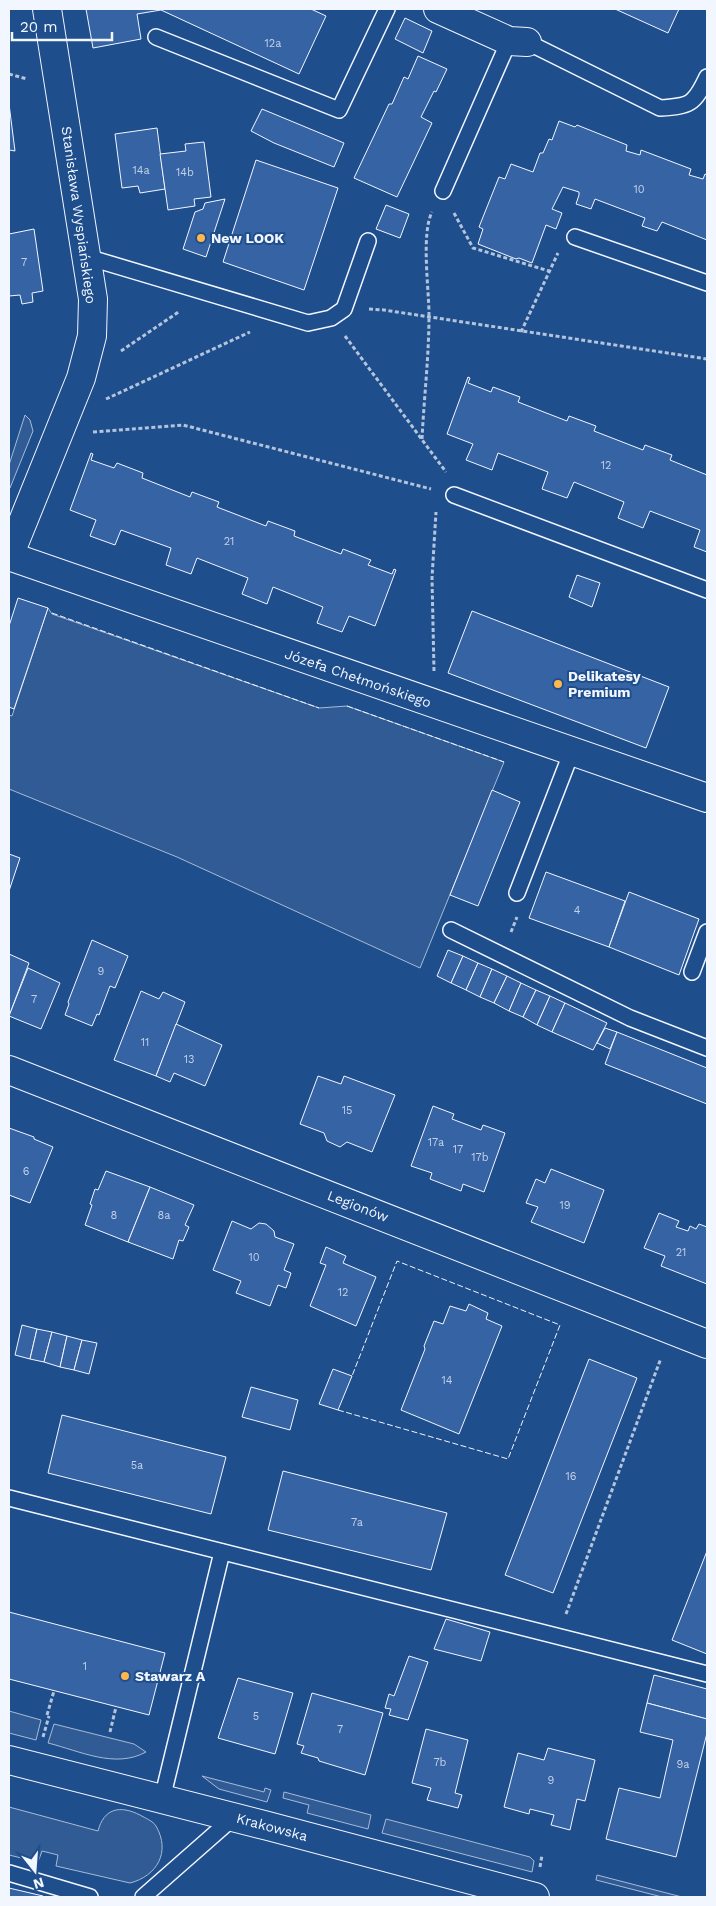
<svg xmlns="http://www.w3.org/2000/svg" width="716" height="1906" viewBox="0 0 716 1906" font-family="'Work Sans',sans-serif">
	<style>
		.green { fill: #305b95; stroke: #a8bbd7 }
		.building { fill: #3563a3; stroke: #f2f6ff }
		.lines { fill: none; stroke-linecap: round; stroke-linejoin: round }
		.lane-casing { stroke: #f2f6ff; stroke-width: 18 }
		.street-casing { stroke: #f2f6ff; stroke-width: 30 }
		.path { stroke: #b3c4dc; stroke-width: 3; stroke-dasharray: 4 2.5; stroke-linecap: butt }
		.lane { stroke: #1f4e8c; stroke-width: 15 }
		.street { stroke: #1f4e8c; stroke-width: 28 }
		.fence { stroke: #f2f6ff; stroke-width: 1; stroke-dasharray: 6 2.5; stroke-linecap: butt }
		.poi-dot { fill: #ffb74d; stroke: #1f4e8c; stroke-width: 2 }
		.labels { text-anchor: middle; stroke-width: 4; stroke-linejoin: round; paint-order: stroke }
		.number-label { font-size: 11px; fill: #c3d1e8 }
		.street-label { font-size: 14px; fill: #f2f6ff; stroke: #1f4e8c }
		.poi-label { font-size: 14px; font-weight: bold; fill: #f2f6ff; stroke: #1f4e8c; text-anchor: start }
	</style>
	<rect width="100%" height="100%" fill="#1f4e8c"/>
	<g class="green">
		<path d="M25,415L30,420L33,431L10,488L9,487V465Z"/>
		<path d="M48,608L52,614L319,708L347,706L504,762L420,968L177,857L9,789V715L12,716Z"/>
		<path d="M9,1711L41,1720L36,1740L9,1733Z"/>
		<path d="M54,1724L134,1744L146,1752C115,1769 80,1751 48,1743Z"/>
		<path d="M202,1776L264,1792L265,1788L271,1790L267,1802L219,1789Z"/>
		<path d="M284,1792L371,1815L368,1829L307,1813L309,1805L283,1798Z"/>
		<path d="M9,1807L98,1831C104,1808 120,1805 140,1815C145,1818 153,1821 156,1826C171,1852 157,1876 130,1883L56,1866L58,1855L42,1851L38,1862L9,1855Z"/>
		<path d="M386,1819L530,1857L534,1861L532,1872L382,1833Z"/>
		<path d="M597,1875L682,1897H662L596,1880Z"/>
	</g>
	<g class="building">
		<path d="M86,9H311L326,16L299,74L161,10L137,14L141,39L93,48Z"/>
		<path d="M615,9H679L668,33Z"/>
		<path d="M405,18L432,31L423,53L395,39Z"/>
		<path d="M418,56L447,69L436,92L434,91L421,117L432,123L397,197L354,178L389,104H392L404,77L408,79Z"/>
		<path d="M9,104L15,151L9,150Z"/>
		<path d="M262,109L344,143L334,167L274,143L251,131Z"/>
		<path d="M559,121L575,127L577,125L627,145L626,151L640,155L641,150L691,169L689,175L703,179L705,174L707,175V240L662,222L657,231L642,226L645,218L595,199L591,209L576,204L579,195V192L563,187L552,209L562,213L556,229L546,225L532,263L519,258L516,259L478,244L483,229L479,227L499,177L505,179L511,164L533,172L540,153H543L549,139L552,140Z"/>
		<path d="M157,128L165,189L140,193L138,186L122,188L115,134Z"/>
		<path d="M204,142L211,197L194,199L195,206L168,210L160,154L186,151L185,144Z"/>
		<path d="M256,160L338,188L304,290L223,262Z"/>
		<path d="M225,199L206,257L183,249L195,212L203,209L205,203Z"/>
		<path d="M386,205L409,214L400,238L376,229Z"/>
		<path d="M34,229L43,291L32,293L33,302L22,304L20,295L9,296V234Z"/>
		<path d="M468,377L470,378L468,383L491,392L493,387L520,397L518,402L567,421L569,416L596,426L594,431L643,450L645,445L672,455L670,460L707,475V552L694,547L700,530L650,511L643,528L618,518L624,502L574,482L567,498L542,489L548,472L498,453L492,470L466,460L473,444L447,434Z"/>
		<path d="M91,453L93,454L91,460L114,468L117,463L143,473L142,478L190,497L192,492L219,502L217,507L266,526L268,521L295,531L294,536L341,554L343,549L371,560L368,565L392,574L394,569L396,570L375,626L349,616L342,632L317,623L323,607L273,587L267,604L242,594L248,578L197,558L191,574L166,565L171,548L121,530L115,545L90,536L96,520L70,510Z"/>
		<path d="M577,575L600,583L592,607L569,597Z"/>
		<path d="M18,598L48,608L14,709L9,707V626Z"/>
		<path d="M472,611L669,687L646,748L448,673Z"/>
		<path d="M492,790L520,802L478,906L450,895Z"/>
		<path d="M9,854L20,858L9,891Z"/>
		<path d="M546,872L625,901L609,947L529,918Z"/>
		<path d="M629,892L699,919L679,975L609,947Z"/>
		<path d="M92,940L128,956L115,988L110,986L99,1015L97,1014L92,1026L65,1015L69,1004L68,1002Z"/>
		<path d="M448,950L463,956L451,983L437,976Z"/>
		<path d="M9,954L29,963L9,1016Z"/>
		<path d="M463,956L478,963L466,990L451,983Z"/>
		<path d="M478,963L492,969L480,997L466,990Z"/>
		<path d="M28,968L60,983L41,1029L9,1016Z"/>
		<path d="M492,969L507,976L494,1003L480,997Z"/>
		<path d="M507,976L521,983L509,1011L494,1003Z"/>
		<path d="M521,983L536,990L523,1017L509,1011Z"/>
		<path d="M536,990L550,996L537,1025L523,1017Z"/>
		<path d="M141,991L159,999L163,992L185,1002L156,1076L114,1060Z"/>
		<path d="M550,996L565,1003L552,1032L537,1025Z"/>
		<path d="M565,1003L607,1023L593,1050L552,1032Z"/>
		<path d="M176,1024L222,1045L205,1086L174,1073L170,1082L156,1076Z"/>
		<path d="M605,1028L617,1032L610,1049L597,1043Z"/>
		<path d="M617,1032L707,1068V1104L605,1064Z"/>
		<path d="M318,1076L341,1084L344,1076L395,1095L372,1152L347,1142L340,1147L327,1141L324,1133L300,1124Z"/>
		<path d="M433,1106L454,1114L452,1119L481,1130L483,1125L505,1133L484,1192L463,1184L461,1191L430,1179L432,1173L411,1166Z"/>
		<path d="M9,1128L34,1137V1139L53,1147L30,1203L9,1195Z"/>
		<path d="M551,1169L604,1190L584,1243L531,1222L538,1207L526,1203L536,1179L545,1183Z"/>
		<path d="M106,1171L150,1187L128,1242L85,1225L92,1205L90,1204L95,1189L98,1190Z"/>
		<path d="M150,1187L194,1205L185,1225L189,1227L183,1241L179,1240L173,1259L128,1242Z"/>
		<path d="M659,1213L679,1221L676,1227L688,1231L690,1226L696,1229L699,1224L707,1227V1284L661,1266L665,1256L644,1248Z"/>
		<path d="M232,1221L251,1229L259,1223L266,1224L274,1231L275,1237L294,1244L284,1270L291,1273L286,1288L278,1285L270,1306L236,1293L241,1281L213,1270Z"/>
		<path d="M326,1247L346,1256L343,1263L376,1277L356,1326L310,1306L326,1265L320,1263Z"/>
		<path d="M469,1304L488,1313L486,1319L502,1326L459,1434L401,1410L425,1349L424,1346L434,1321L443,1324L450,1306L466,1311Z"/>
		<path d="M22,1325L37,1329L30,1359L15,1355Z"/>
		<path d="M37,1329L52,1332L44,1362L30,1359Z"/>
		<path d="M52,1332L67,1336L60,1367L44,1362Z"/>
		<path d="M67,1336L82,1340L74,1370L60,1367Z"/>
		<path d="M82,1340L97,1343L89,1374L74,1370Z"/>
		<path d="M589,1359L637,1378L553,1593L505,1575Z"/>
		<path d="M333,1369L352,1376L338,1410L319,1404Z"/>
		<path d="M251,1387L298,1400L290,1430L242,1417Z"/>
		<path d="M62,1415L226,1457L211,1514L48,1473Z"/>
		<path d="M283,1471L447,1513L431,1570L268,1530Z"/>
		<path d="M707,1551V1654L672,1640Z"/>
		<path d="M9,1612L165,1653L149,1715L9,1679Z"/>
		<path d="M446,1619L490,1632L481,1661L434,1649Z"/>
		<path d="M409,1656L428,1662L408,1720L389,1715L391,1709L385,1708L389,1694L394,1696Z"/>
		<path d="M654,1675L707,1689V1719L647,1703Z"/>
		<path d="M238,1678L293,1693L275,1754L218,1738Z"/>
		<path d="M312,1693L383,1713L365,1775L319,1761L318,1758L301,1753L304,1746L297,1744Z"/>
		<path d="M647,1703L707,1719V1733L676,1857L606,1839L619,1788L660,1798L673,1740L640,1732Z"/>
		<path d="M426,1729L468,1740L455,1793L462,1795L458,1808L427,1800L431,1788L412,1783Z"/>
		<path d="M548,1748L595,1760L585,1801L577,1799L570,1830L551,1825L554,1815L530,1809L529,1814L504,1807L518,1753L544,1760Z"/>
		<path d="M9,1888L43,1896V1897H9Z"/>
	</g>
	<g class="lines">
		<defs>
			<g id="lane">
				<path d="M156,37L339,110L387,9"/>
				<path d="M527,42L660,108C690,106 694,105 707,77"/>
				<path d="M443,191L509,41"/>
				<path d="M575,237L707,283"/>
				<path d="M87,257L308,323L331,318L344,309L368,241"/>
				<path d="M454,495L707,590"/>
				<path d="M517,893L572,751"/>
				<path d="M451,930L630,1018L707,1048"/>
				<path d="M692,972L707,932"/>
				<path d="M9,1498L707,1674"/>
				<path d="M162,1799L222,1552"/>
				<path d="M9,1873L90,1897"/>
				<path d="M143,1897L234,1817"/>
			</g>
			<g id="street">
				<path d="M438,9L509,41L527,42"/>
				<path d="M9,556L707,798"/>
				<path d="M9,556L81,378L92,336L93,299L47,9"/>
				<path d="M9,1070L707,1344"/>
				<path d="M9,1760L268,1826L535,1897"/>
			</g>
		</defs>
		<use href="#lane" class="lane-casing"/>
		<use href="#street" class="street-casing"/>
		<g class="path">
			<path d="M9,74L27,79"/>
			<path d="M454,213L473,248L549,271"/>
			<path d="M369,309L384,310L707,359"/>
			<path d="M521,332L558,253"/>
			<path d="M345,336L446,472"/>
			<path d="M121,351L180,311"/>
			<path d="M106,399L250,332"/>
			<path d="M93,432L183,425L431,489"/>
			<path d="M422,439C424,398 429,356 429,315C429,289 421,234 432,212"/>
			<path d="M434,671L432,578L436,512"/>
			<path d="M511,932L517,917"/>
			<path d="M566,1614L661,1358"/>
			<path d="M47,1715L54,1691"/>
			<path d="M110,1732L116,1707"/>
			<path d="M43,1737L49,1716"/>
			<path d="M540,1867L542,1855"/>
		</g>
		<use href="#lane" class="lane"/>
		<use href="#street" class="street"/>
		<g class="fence">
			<path d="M52,613L319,708"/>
			<path d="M347,706L504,762"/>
			<path d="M338,1410L508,1459L560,1325L397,1261L352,1376"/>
		</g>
	</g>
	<g class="poi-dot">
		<circle cx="201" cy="238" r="5"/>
		<circle cx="558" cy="684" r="5"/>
		<circle cx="125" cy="1676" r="5"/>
	</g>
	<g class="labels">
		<g class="number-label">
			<text x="273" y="47">12a</text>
			<text x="141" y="174">14a</text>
			<text x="185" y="176">14b</text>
			<text x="639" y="193">10</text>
			<text x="24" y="266">7</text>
			<text x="606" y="469">12</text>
			<text x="229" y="545">21</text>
			<text x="577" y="914">4</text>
			<text x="101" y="975">9</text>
			<text x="34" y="1003">7</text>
			<text x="145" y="1046">11</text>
			<text x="189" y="1063">13</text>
			<text x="347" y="1114">15</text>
			<text x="436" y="1146">17a</text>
			<text x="458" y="1153">17</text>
			<text x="480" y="1161">17b</text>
			<text x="26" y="1175">6</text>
			<text x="565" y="1209">19</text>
			<text x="114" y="1219">8</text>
			<text x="164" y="1219">8a</text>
			<text x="681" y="1256">21</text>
			<text x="254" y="1261">10</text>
			<text x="343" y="1296">12</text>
			<text x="447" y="1384">14</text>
			<text x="137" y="1469">5a</text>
			<text x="571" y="1480">16</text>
			<text x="357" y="1526">7a</text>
			<text x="85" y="1670">1</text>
			<text x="256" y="1720">5</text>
			<text x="340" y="1733">7</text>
			<text x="440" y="1766">7b</text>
			<text x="683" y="1768">9a</text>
			<text x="551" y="1784">9</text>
		</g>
		<g class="street-label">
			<text transform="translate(79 215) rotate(82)" y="5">Stanisława Wyspiańskiego</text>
			<text transform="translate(358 678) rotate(19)" y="5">Józefa Chełmońskiego</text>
			<text transform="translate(358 1206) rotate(21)" y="5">Legionów</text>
			<text transform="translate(272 1827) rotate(15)" y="5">Krakowska</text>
		</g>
		<g class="poi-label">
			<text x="211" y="243">New LOOK</text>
			<text x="568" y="681">Delikatesy<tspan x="568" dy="16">Premium</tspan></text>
			<text x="135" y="1681">Stawarz A</text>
		</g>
	</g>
	<rect width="716" height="1906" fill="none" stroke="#f2f6ff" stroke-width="20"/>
	<g transform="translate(35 1871) rotate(163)" stroke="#1f4e8c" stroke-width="4" paint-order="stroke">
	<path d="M0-4L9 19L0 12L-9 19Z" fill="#f2f6ff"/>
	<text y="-8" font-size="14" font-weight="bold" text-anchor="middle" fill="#f2f6ff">N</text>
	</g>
	<path d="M12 32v8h100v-8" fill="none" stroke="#f2f6ff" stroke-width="2.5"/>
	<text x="20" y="32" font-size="15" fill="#f2f6ff" stroke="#1f4e8c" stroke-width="4" paint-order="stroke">20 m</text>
</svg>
